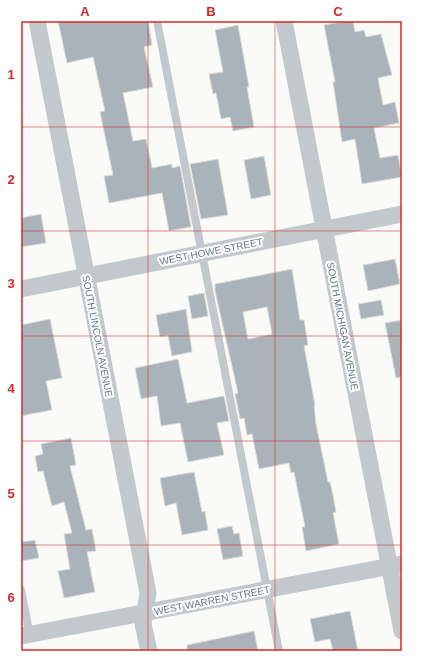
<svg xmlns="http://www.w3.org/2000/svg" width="423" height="672" viewBox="0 0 423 672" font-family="Arial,sans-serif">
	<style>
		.building { fill: #aab3b9; stroke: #dcdcda; fill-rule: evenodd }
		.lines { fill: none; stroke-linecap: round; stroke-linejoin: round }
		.service { stroke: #c3c8cc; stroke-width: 8 }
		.minor { stroke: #c3c8cc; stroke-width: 17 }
		.grid { fill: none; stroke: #d62828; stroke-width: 1; stroke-opacity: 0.55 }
		.labels { text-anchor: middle; stroke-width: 4; stroke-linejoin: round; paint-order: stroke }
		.street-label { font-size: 10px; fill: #657683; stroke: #fff }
		.neatline { fill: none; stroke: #d62828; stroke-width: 1.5 }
		.grid-label { font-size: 13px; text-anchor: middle; font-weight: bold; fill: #d62828 }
	</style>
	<rect width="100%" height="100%" fill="#fafaf8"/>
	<g class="building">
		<path d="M58,21H148L152,45L144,47L153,87L123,93L133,141L146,139L152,168L172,164V168L180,166L191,227L169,231L162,193L109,203L104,176L113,175L100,112L105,111L93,57L67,63Z"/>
		<path d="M345,21H353L355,32L364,30L366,37L381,34L392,75L378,78L383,105L395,102L399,123L374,128L380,158L398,155L402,177L362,184L355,139L342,142L333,82H335L324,25Z"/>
		<path d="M238,25L249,87H247L254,127L233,131L230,117L221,119L216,93L213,94L209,74L223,72L215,30Z"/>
		<path d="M264,156L271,195L251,199L244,160Z"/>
		<path d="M218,159L228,215L201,219L190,164Z"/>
		<path d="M41,214L46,243L21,247V218Z"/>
		<path d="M395,259L400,284L368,291L363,265Z"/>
		<path d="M292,269L300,320H304L308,345L304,346L315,405H314L316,424L328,482H330L333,495L336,512L333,513L339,544L306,551L302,527H305L294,472L291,473L289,463L259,469L252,434L247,435L244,418L240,419L235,394L238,393L215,291V284ZM267,307L272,334L248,339L243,312Z"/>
		<path d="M204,293L208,316L192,319L188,296Z"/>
		<path d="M381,300L384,315L361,319L358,304Z"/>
		<path d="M186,309L192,352L172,356L168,335L160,337L156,315Z"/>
		<path d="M50,319L62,378L46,381L52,410L21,416V325Z"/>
		<path d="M402,320V377L396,378L385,323Z"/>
		<path d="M178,359L187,403L224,396L229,421L217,423L224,455L188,462L180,423L161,426L157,396L141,399L135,368Z"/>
		<path d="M71,438L76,465L70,466L86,530L92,529L96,551L87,552L95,592L64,598L58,571L70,569L64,534L72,533L64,502L52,506L43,471L38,472L35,456L43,454L41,444Z"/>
		<path d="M194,472L202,512L205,511L208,530L182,535L176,503L165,506L160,478Z"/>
		<path d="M232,526L234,534L239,533L243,556L223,560L217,529Z"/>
		<path d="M35,540L39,558L21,561V542Z"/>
		<path d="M350,611L358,651H333L330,639L315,642L310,619Z"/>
		<path d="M254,631L258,651H187V645Z"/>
	</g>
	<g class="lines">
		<g class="service">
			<path d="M157,21L279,651"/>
			<path d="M21,590L30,636"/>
		</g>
		<g class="minor">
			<path d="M37,21L148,593L143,624L149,651"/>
			<path d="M284,21L402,631"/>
			<path d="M21,289L402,214"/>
			<path d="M21,636L402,564"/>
		</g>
	</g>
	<path class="grid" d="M148,21V651M275,21V651M21,127H402M21,231H402M21,336H402M21,441H402M21,545H402"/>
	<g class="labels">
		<g class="street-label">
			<text transform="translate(211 251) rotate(-11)" y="4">WEST HOWE STREET</text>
			<text transform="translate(343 326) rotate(79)" y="4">SOUTH MICHIGAN AVENUE</text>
			<text transform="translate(98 336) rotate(79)" y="4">SOUTH LINCOLN AVENUE</text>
			<text transform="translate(212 600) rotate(-11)" y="4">WEST WARREN STREET</text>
		</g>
	</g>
	<rect width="423" height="672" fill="none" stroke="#ffffff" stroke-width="44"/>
	<rect x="22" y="22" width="379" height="628" class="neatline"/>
	<g class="grid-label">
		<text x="85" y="16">A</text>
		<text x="211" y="16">B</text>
		<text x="338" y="16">C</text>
		<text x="11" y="79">1</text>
		<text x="11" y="184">2</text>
		<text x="11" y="288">3</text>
		<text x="11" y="393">4</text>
		<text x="11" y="498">5</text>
		<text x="11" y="602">6</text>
	</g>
</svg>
